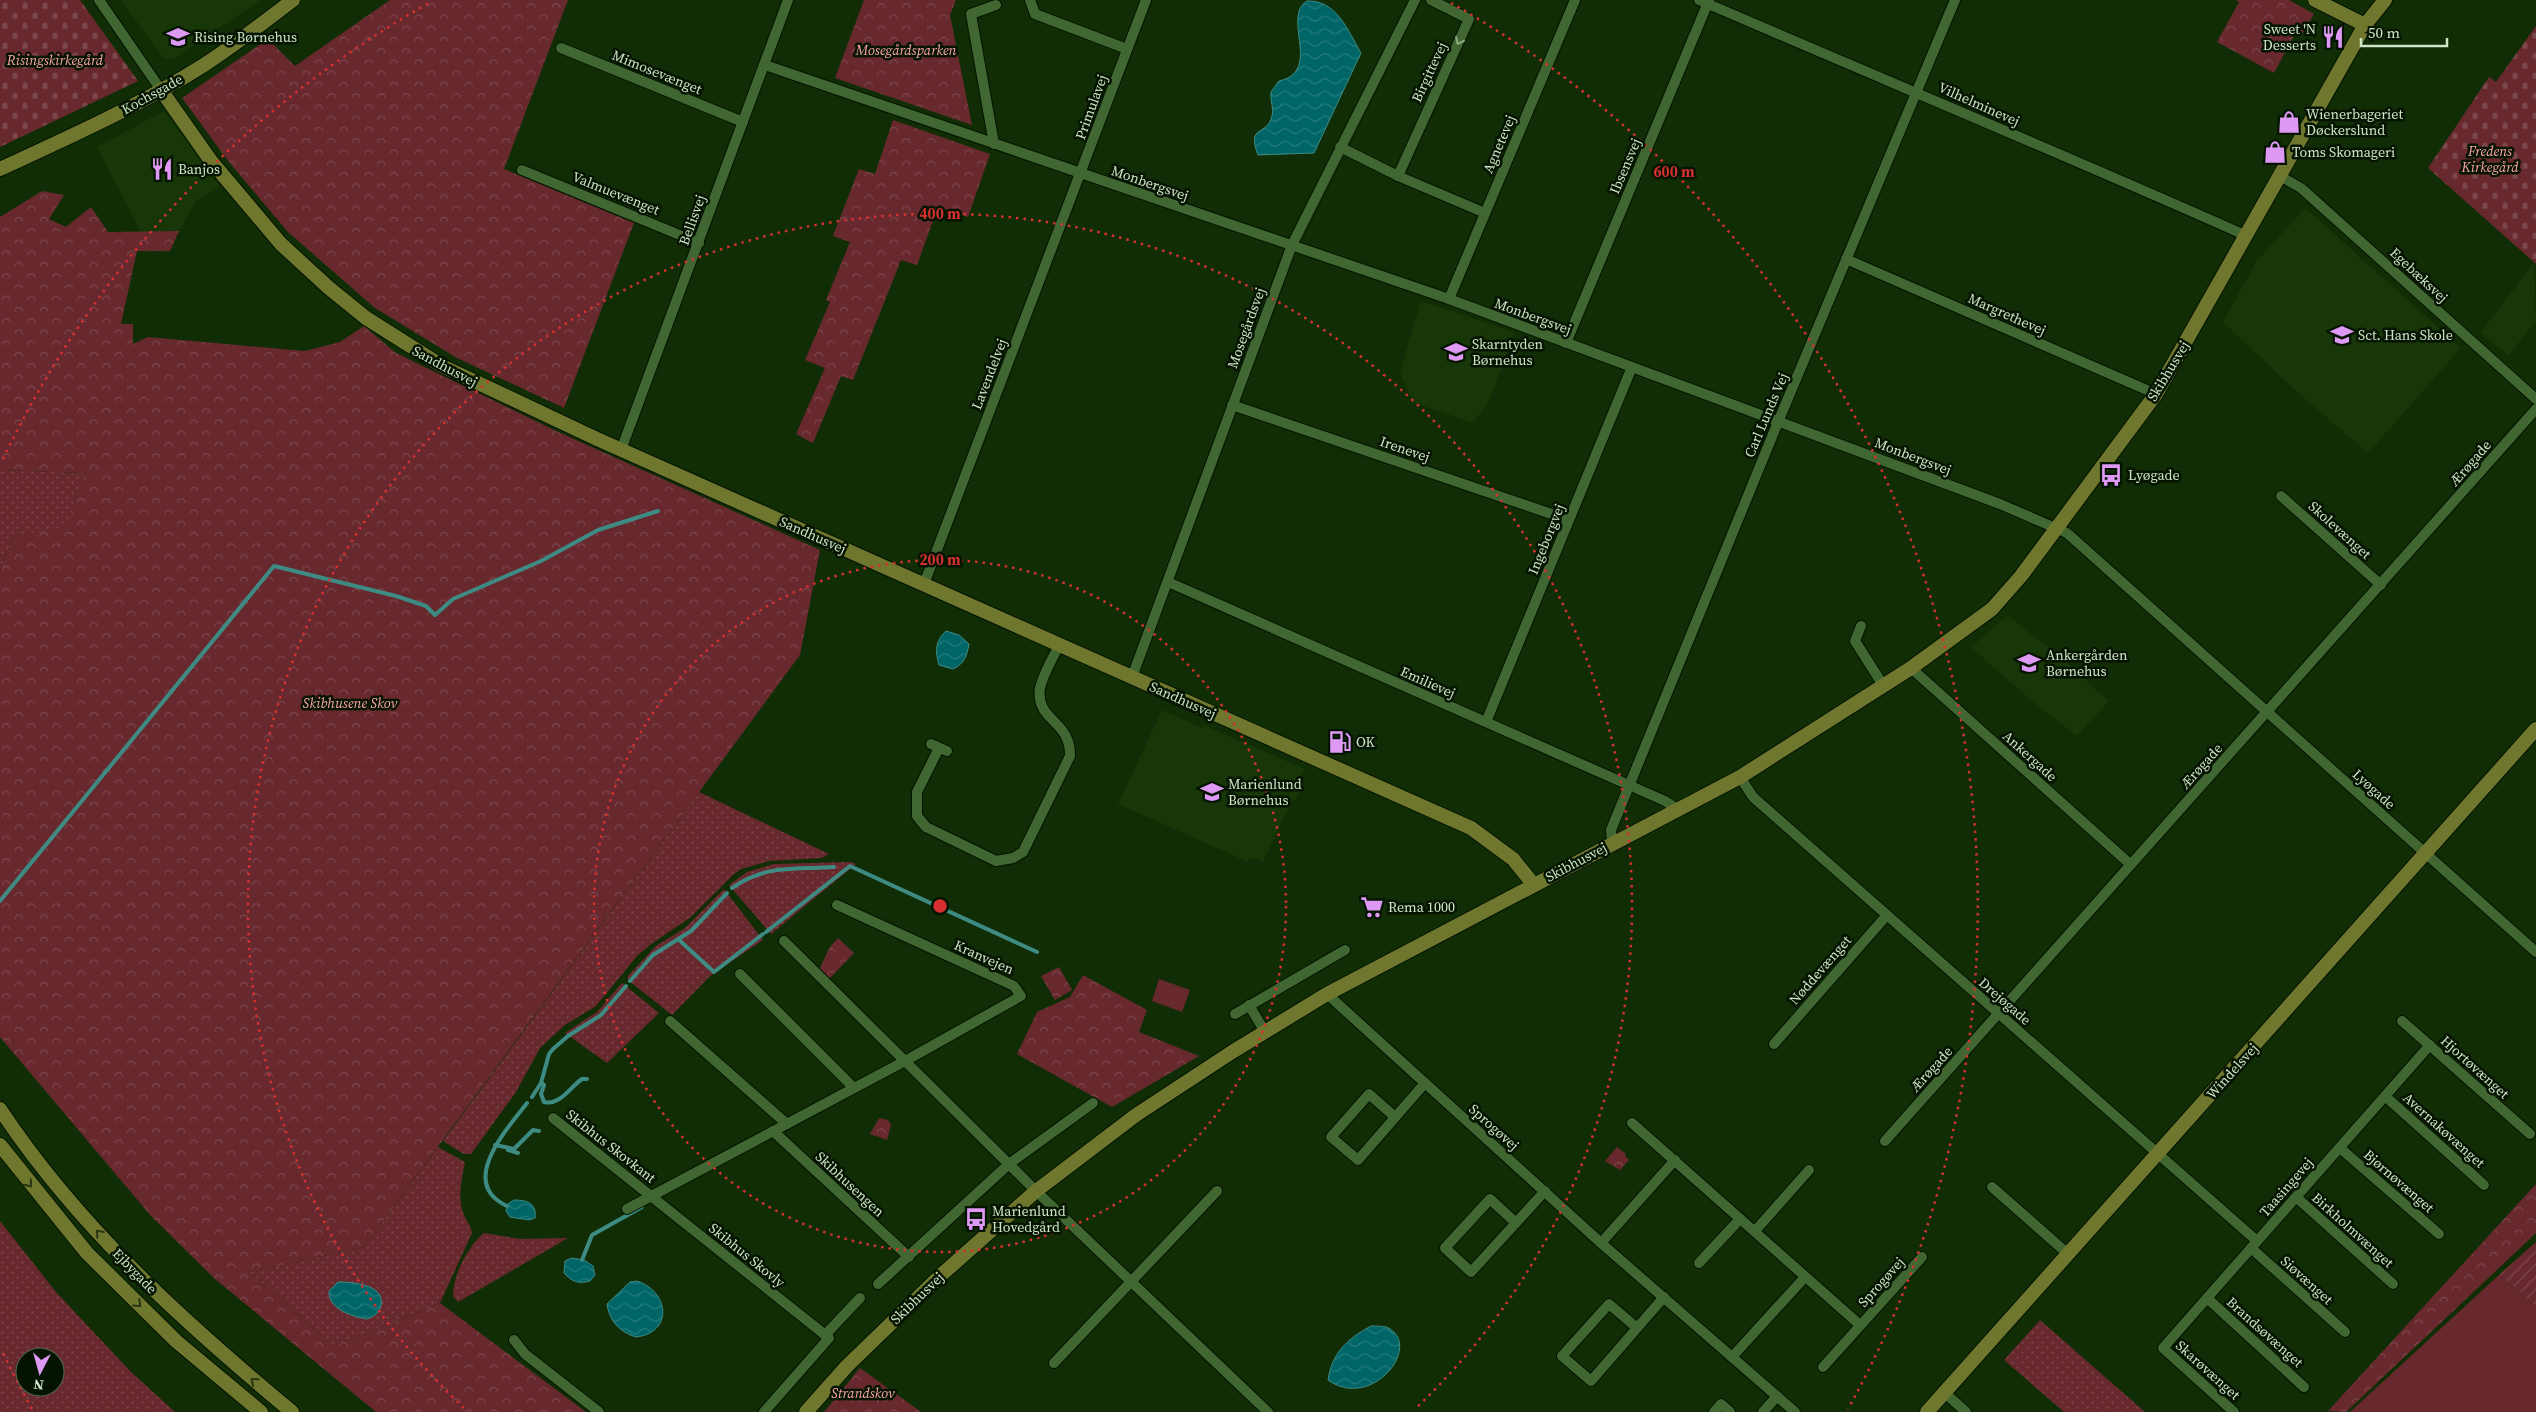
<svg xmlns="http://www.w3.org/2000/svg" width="2536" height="1412" viewBox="0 0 2536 1412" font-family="'Source Serif 4',serif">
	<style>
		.built { fill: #173708 }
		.grass { fill: url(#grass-dots); fill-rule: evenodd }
		.forest { fill: url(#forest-crowns) }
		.cemetery { fill: url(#cemetery-stones) }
		.garden { fill: url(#garden-furrows) }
		.pitch { fill: #67282e }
		.water { fill: url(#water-waves); stroke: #3e8b84 }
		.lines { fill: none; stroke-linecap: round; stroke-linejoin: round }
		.stream { stroke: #3e8b84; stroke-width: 4 }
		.street-casing { stroke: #031300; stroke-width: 12 }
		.secondary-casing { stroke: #031300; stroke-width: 16 }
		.street { stroke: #406631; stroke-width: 10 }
		.secondary { stroke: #6f772f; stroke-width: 14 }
		.oneway { stroke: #8eab84 }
		.oneway2 { stroke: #2a3611 }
		.ring { fill: none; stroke: #d63130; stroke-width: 2.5; stroke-dasharray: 2.5 5 }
		.labels { text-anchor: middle; stroke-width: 5; stroke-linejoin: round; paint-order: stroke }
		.poi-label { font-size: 14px; fill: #cee4c7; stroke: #051301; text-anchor: start }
		.park-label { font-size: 14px; font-style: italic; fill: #fba5a7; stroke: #051301 }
		.street-label { font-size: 14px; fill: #cee4c7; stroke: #051301 }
		.centre { fill: #d63130; stroke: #051301; stroke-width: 2.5 }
		.ring-label { font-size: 15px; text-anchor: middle; font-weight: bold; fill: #d63130; stroke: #051301; stroke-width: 5; stroke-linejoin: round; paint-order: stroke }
	</style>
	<defs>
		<pattern id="grass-dots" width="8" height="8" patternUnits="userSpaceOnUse" patternTransform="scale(1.25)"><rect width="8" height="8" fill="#67282e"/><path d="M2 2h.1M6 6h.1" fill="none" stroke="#7c474b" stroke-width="1.8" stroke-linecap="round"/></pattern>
		<pattern id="forest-crowns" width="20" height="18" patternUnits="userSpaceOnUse" patternTransform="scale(1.25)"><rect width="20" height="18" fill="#67282e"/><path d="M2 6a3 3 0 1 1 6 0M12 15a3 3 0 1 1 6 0" fill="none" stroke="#7c474b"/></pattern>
		<pattern id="cemetery-stones" width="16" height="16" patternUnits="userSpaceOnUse" patternTransform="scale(1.25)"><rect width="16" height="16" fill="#67282e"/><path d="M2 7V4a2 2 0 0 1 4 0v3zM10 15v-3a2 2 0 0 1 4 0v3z" fill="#7c474b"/></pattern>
		<pattern id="garden-furrows" width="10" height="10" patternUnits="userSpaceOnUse" patternTransform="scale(1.25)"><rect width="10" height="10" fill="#67282e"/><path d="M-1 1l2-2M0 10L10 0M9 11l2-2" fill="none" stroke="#7c474b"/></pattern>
		<pattern id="water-waves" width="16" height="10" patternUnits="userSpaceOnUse" patternTransform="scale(1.25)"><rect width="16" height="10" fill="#006567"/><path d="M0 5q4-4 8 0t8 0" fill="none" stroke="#247b7b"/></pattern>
	</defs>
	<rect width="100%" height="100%" fill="#112d05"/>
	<g class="built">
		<path d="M121,0H261L173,59L163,58Z"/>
		<path d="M164,111L220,187L196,201L179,231L141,232L97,147Z"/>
		<path d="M2305,208L2461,348L2368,453L2297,392L2223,322L2256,262Z"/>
		<path d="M2534,263L2536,321L2508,356L2481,332Z"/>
		<path d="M1421,301L1514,332L1489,402L1473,423L1412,402L1400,372Z"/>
		<path d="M2008,615L2088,680L2087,682L2109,701L2077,736L2034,703L1971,647Z"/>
		<path d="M1162,710L1202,728L1203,725L1305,769L1299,782L1303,784L1295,801L1292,800L1263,862L1254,858L1246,861L1118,804Z"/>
	</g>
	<g class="grass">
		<path d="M0,470L85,473L65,528L13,537L0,571Z"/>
		<path d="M699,792L829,854L822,858L769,861L741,869L733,875L691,917L651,944L637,956L596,1006L565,1025L540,1048L516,1092L471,1154H464L443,1141Z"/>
		<path d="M850,862L856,864L771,934L729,885L747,872L774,864Z"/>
		<path d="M724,889L763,940L710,976L672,1015L628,980V976L656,946L685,928Z"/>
		<path d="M622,983L659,1013L607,1063L565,1033L597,1012Z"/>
		<path d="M438,1147L465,1162C462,1177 457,1200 464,1215C467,1222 471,1225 472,1233L440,1303L334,1346L250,1272L364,1247Z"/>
		<path d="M0,1221L56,1292L131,1372L175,1412H0ZM25,1357H55V1387H25Z"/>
		<path d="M484,1233L520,1239L568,1238L458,1302L453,1296C453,1275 468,1246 484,1233Z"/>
		<path d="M2040,1320L2145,1412H2064L2004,1360Z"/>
	</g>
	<g class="forest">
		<path d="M390,0H568L504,169L634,223L564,408L457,358L375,308L288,232L229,162L182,98L268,39L295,66Z"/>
		<path d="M864,0H956L950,15L972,125L835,78Z"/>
		<path d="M2236,0H2289L2314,14L2303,33L2297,30L2274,73L2217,42L2239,2Z"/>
		<path d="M893,120L990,154L968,217L938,207L917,265L901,260L853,380L841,376L813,443L796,434L825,368L805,360L830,302L826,300L850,242L833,236L859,169L875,174Z"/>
		<path d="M42,191L64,195L49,219L66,227L91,207L108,232L179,231L170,251H137L121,324H133V344L148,337L305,351L340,342L364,326L396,353L556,431L820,550L800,655L364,1247L250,1272L334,1346L440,1303L586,1412H376L215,1279L151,1216L0,1037V571L13,537L65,527L85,473L0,470V217Z"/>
		<path d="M838,938L854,953L829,979L819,970L830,947Z"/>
		<path d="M1059,967L1072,990L1055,1000L1041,976Z"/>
		<path d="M1083,975L1147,1010L1139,1032L1199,1056L1112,1107L1017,1054L1037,1012L1070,997Z"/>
		<path d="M879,1118L888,1120L891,1125L887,1140L870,1134Z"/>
		<path d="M1617,1147L1626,1154L1625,1156L1629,1160L1620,1170L1605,1161Z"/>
		<path d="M2536,1184V1233L2346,1412L2328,1411Z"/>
		<path d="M860,1368L921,1412H824Z"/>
	</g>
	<g class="cemetery">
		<path d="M0,0H80L138,81L0,147Z"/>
		<path d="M2536,26V264L2428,168L2489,77L2496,82Z"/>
	</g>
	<path class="garden" d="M2536,1242V1307L2499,1275Z"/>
	<g class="pitch">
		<path d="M1159,979L1190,990L1182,1012L1152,1001Z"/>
		<path d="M2499,1275L2536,1307V1412H2350Z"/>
	</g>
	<g class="water">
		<path d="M1307,1C1337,0 1348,31 1361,53L1314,153L1258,155C1246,124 1267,137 1272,116C1274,109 1270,100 1271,92L1279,81C1323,71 1281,17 1307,1Z"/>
		<path d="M946,631L959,635L969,644C967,656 964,664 953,669L939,665C935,651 935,641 946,631Z"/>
		<path d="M514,1200C527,1200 537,1203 535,1218L529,1220L510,1217L506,1211L508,1204Z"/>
		<path d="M572,1258L584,1260L593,1266L595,1275L590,1281C579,1284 572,1282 564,1273L565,1261Z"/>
		<path d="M637,1281C670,1292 673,1333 636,1337C619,1332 609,1320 607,1304L630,1282Z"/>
		<path d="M338,1282C351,1282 386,1284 381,1306C379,1313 375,1316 367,1319C353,1317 328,1309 329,1291Z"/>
		<path d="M1371,1326C1375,1326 1382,1326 1386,1327C1425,1343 1373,1412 1328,1380C1332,1353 1347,1339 1371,1326Z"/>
	</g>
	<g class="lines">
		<g class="stream">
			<path d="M732,888C766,864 795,870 834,867"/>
			<path d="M0,901L274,566L396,596L426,606L435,615L453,599L541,561L598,530L658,511"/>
			<path d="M766,932L850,866L1037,952"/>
			<path d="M678,939L714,972L763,934"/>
			<path d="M630,981L653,955L691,931L727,893"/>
			<path d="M541,1083L544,1085L541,1094L544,1102C560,1106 570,1087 582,1079H587"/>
			<path d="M532,1097L541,1083L549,1054L553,1049L568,1036L601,1015L626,986"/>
			<path d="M495,1145L514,1149L533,1130L539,1131"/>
			<path d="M508,1150L518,1153"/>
			<path d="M507,1206C457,1183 507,1129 527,1103"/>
			<path d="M582,1260L592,1235L642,1207"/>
		</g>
		<defs>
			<g id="street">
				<path d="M99,0L161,90"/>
				<path d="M1030,0L1035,14L1127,49"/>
				<path d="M1699,0C1882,79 2065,155 2247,236"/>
				<path d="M561,48L743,122"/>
				<path d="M765,65L1449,299L2000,504L2067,533L2536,952"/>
				<path d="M994,144L971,14L996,5"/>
				<path d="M1340,147L1398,176L1485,213"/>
				<path d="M522,170L699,243"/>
				<path d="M1398,176L1469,19L1431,0"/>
				<path d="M2280,176L2301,188L2536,399"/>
				<path d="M1846,259L2156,394"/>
				<path d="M1449,299L1575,0"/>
				<path d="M1566,343L1709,0"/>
				<path d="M1232,405L1569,520"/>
				<path d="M621,450L788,0"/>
				<path d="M2281,496L2381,585"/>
				<path d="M1168,582L1665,801L1677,809"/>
				<path d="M924,584L1146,0"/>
				<path d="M1861,626L1855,641L1883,685"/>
				<path d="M1911,668L2130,864"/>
				<path d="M1132,677L1292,245L1415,0"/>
				<path d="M1486,722L1632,367"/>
				<path d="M931,744L947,751"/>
				<path d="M939,748L917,792V816L926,827L996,861L1013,858L1023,852L1070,756C1071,720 1035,721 1040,688C1043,674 1053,658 1059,645"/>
				<path d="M1740,777L1753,797L2257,1241"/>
				<path d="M1612,842L1611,830L1629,786L1776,427L1955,0"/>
				<path d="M784,941L1036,1191L1268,1412"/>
				<path d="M740,974L854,1088"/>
				<path d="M1327,994L1601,1243L1795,1412"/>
				<path d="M1249,1005L1265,1032"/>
				<path d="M1235,1014L1345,950"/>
				<path d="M670,1021L787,1124"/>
				<path d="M2402,1021L2530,1134"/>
				<path d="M1774,1044L1887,915"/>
				<path d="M2385,1096L2484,1185"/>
				<path d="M1395,1117L1369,1094L1331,1137L1358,1160L1425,1083"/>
				<path d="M553,1118L829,1338L764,1412"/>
				<path d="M1632,1123L1860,1325"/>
				<path d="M773,1131L909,1257"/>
				<path d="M1885,1141L2536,409"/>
				<path d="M2340,1148L2439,1234"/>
				<path d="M1992,1187L2068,1254"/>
				<path d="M2296,1197L2393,1284"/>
				<path d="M627,1209L905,1061L1021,996L1014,986L837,905"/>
				<path d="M1516,1223L1490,1199L1445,1248L1471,1272L1545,1191"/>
				<path d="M1755,1231L1809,1170"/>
				<path d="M1601,1243L1675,1160"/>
				<path d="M2251,1248L2345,1332"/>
				<path d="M1699,1263L1740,1219"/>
				<path d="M878,1284L1009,1164L1093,1103"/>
				<path d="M2207,1298L2304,1387"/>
				<path d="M1637,1328L1609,1304L1562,1356L1591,1381L1664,1297"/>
				<path d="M825,1335L860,1298"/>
				<path d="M514,1340L525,1354L599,1412"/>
				<path d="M1732,1357L1805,1277"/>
				<path d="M1054,1363L1217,1191"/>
				<path d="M1823,1367L1922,1257"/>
				<path d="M1945,1393L1966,1412"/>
				<path d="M1714,1412L1721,1404L1730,1412"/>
				<path d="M1763,1412L1777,1396"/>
				<path d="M2234,1412L2163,1348L2430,1045"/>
			</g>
			<g id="secondary">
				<path d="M2315,0L2365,25"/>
				<path d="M161,90L211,161L281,244L329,288L366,318L442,366L597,439L1471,828L1513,859L1534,885"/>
				<path d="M0,169C69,137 139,106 204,65C235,45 264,22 293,0"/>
				<path d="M0,1109C78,1227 184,1322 292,1412"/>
				<path d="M0,1145L87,1253L176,1341L261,1412"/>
				<path d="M806,1412L847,1366L940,1276L1036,1191L1136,1115L1232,1052L1327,994L1740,777L1911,668L1992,609L2021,576L2156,394L2365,25L2385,0"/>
				<path d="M1927,1412L2536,729"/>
			</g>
		</defs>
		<use href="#street" class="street-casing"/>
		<use href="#secondary" class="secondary-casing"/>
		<use href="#street" class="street"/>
		<use href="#secondary" class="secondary"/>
	</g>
	<defs><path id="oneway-chevron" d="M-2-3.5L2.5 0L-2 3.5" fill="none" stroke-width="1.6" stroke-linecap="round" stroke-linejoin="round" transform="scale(1.25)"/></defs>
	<use class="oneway" href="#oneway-chevron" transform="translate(1459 41) rotate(115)"/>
	<g class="oneway2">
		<use href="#oneway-chevron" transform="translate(29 1184) rotate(51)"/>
		<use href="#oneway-chevron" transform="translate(99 1233) rotate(-132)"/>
		<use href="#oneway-chevron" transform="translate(138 1304) rotate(44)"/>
		<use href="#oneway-chevron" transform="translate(254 1381) rotate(-140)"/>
	</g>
	<g class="ring">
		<circle cx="940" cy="906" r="346"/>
		<path d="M464 1408A692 692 0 1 1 1416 1408"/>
		<path d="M32 1409A1038 1038 0 0 1 3 1353M3 459A1038 1038 0 0 1 429 3M1451 3A1038 1038 0 0 1 1848 1409"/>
	</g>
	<defs>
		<symbol id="school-bare" viewBox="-9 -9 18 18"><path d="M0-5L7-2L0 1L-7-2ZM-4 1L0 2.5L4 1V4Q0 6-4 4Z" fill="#dd99f3" stroke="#051301" stroke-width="2.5" paint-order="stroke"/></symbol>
		<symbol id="restaurant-bare" viewBox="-9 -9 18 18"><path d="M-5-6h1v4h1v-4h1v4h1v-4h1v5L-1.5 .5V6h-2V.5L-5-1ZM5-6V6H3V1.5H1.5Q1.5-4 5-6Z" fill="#dd99f3" stroke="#051301" stroke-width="2.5" paint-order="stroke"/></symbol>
		<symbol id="shop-bare" viewBox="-9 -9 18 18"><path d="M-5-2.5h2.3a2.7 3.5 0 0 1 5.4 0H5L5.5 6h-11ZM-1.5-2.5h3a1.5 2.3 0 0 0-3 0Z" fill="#dd99f3" stroke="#051301" stroke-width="2.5" paint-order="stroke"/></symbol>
		<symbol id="bus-bare" viewBox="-9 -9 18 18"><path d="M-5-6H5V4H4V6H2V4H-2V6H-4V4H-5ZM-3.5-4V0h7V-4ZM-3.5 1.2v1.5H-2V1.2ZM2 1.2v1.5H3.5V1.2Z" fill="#dd99f3" stroke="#051301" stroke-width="2.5" paint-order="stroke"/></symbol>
		<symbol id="fuel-bare" viewBox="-9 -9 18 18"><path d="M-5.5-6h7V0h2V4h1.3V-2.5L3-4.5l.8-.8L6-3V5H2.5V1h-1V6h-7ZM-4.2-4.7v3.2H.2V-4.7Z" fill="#dd99f3" stroke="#051301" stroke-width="2.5" paint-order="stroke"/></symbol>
		<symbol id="supermarket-bare" viewBox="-9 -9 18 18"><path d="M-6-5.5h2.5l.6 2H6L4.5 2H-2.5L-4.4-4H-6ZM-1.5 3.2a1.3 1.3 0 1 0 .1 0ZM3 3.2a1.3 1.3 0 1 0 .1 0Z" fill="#dd99f3" stroke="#051301" stroke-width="2.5" paint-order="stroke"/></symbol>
	</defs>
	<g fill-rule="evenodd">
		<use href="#school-bare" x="162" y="21" width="32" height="32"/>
		<use href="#restaurant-bare" x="2317" y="21" width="32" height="32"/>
		<use href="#shop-bare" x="2273" y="106" width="32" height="32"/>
		<use href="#shop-bare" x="2259" y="136" width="32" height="32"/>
		<use href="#restaurant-bare" x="146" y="153" width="32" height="32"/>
		<use href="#school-bare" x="2326" y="319" width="32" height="32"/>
		<use href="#school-bare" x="1440" y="336" width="32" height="32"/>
		<use href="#bus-bare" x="2095" y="459" width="32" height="32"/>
		<use href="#school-bare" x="2013" y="647" width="32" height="32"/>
		<use href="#fuel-bare" x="1324" y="726" width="32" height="32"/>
		<use href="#school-bare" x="1196" y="776" width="32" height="32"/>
		<use href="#supermarket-bare" x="1356" y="891" width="32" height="32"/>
		<use href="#bus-bare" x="960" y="1203" width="32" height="32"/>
	</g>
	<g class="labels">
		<g class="poi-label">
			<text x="2316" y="34" text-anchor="end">Sweet 'N<tspan x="2316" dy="16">Desserts</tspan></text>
			<text x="194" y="42">Rising Børnehus</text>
			<text x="2306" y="119">Wienerbageriet<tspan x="2306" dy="16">Døckerslund</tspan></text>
			<text x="2292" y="157">Toms Skomageri</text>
			<text x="178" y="174">Banjos</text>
			<text x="2358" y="340">Sct. Hans Skole</text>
			<text x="1472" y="349">Skarntyden<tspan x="1472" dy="16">Børnehus</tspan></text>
			<text x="2128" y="480">Lyøgade</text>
			<text x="2046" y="660">Ankergården<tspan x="2046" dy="16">Børnehus</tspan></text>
			<text x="1356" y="747">OK</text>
			<text x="1228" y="789">Marienlund<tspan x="1228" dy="16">Børnehus</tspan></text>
			<text x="1388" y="912">Rema 1000</text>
			<text x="992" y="1216">Marienlund<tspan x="992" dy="16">Hovedgård</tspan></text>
		</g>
		<g class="park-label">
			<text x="906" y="55">Mosegårdsparken</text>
			<text x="55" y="65">Risingskirkegård</text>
			<text x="2490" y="156">Fredens<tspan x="2490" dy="16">Kirkegård</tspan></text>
			<text x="350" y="708">Skibhusene Skov</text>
			<text x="863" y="1398">Strandskov</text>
		</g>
		<g class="street-label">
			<text transform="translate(657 72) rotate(22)" y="5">Mimosevænget</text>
			<text transform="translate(1429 72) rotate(-65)" y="5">Birgittevej</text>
			<text transform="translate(152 94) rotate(-29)" y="5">Kochsgade</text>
			<text transform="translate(1979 104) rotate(24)" y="5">Vilhelminevej</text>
			<text transform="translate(1091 107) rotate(-70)" y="5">Primulavej</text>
			<text transform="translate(1499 144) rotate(-67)" y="5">Agnetevej</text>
			<text transform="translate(1625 166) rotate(-67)" y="5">Ibsensvej</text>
			<text transform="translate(1150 183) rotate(19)" y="5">Monbergsvej</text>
			<text transform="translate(616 193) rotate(22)" y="5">Valmuevænget</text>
			<text transform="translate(692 220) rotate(-70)" y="5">Bellisvej</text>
			<text transform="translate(2419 275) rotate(43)" y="5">Egebæksvej</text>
			<text transform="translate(2007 314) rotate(24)" y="5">Margrethevej</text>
			<text transform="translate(1533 316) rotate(20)" y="5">Monbergsvej</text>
			<text transform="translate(1246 328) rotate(-70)" y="5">Mosegårdsvej</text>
			<text transform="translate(445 366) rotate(28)" y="5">Sandhusvej</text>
			<text transform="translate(2168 371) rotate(-59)" y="5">Skibhusvej</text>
			<text transform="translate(989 374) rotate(-69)" y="5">Lavendelvej</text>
			<text transform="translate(1766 415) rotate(-67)" y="5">Carl Lunds Vej</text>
			<text transform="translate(1405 449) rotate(19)" y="5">Irenevej</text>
			<text transform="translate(1913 456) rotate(21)" y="5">Monbergsvej</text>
			<text transform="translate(2470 463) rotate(-49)" y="5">Ærøgade</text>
			<text transform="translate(2340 530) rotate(42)" y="5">Skolevænget</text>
			<text transform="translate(813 535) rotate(24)" y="5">Sandhusvej</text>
			<text transform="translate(1546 539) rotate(-68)" y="5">Ingeborgvej</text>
			<text transform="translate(1428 682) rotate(24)" y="5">Emilievej</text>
			<text transform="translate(1183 700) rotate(24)" y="5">Sandhusvej</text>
			<text transform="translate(2030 756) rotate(42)" y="5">Ankergade</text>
			<text transform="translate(2201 766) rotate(-48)" y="5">Ærøgade</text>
			<text transform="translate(2374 789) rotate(42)" y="5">Lyøgade</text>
			<text transform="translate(1576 862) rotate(-28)" y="5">Skibhusvej</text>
			<text transform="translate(984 957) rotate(24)" y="5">Kranvejen</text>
			<text transform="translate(1820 970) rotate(-49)" y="5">Nøddevænget</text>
			<text transform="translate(2005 1001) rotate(41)" y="5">Drejøgade</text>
			<text transform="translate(2475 1067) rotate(42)" y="5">Hjortøvænget</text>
			<text transform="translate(1931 1069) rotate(-48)" y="5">Ærøgade</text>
			<text transform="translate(2232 1071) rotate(-48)" y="5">Windelsvej</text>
			<text transform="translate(1494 1127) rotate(42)" y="5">Sprogøvej</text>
			<text transform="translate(2444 1130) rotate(42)" y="5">Avernakøvænget</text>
			<text transform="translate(611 1146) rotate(38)" y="5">Skibhus Skovkant</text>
			<text transform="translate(2399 1181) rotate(41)" y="5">Bjørnøvænget</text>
			<text transform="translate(850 1184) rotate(43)" y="5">Skibhusengen</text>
			<text transform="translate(2286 1187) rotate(-49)" y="5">Taasingevej</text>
			<text transform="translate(2353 1230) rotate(42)" y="5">Birkholmvænget</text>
			<text transform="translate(747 1255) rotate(39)" y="5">Skibhus Skovly</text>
			<text transform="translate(135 1271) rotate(46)" y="5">Ejbygade</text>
			<text transform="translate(2307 1280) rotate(42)" y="5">Siøvænget</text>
			<text transform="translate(1881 1282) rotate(-48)" y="5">Sprogøvej</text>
			<text transform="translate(917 1298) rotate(-44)" y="5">Skibhusvej</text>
			<text transform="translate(2265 1332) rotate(42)" y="5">Brandsøvænget</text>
			<text transform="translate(2208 1370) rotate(42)" y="5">Skarøvænget</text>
		</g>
	</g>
	<circle cx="940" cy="906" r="8" class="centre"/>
	<g class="ring-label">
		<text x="1674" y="177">600 m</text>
		<text x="940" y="219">400 m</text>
		<text x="940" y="565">200 m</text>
	</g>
	<g transform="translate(40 1372) rotate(186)"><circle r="24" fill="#051301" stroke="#556750"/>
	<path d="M0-4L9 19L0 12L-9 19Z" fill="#dd99f3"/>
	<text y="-8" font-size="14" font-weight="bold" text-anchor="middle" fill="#cee4c7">N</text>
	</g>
	<path d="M2361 38v8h86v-8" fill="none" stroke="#cee4c7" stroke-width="2.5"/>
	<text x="2368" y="38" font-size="15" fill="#cee4c7" stroke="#051301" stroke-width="4" paint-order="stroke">50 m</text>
</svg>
